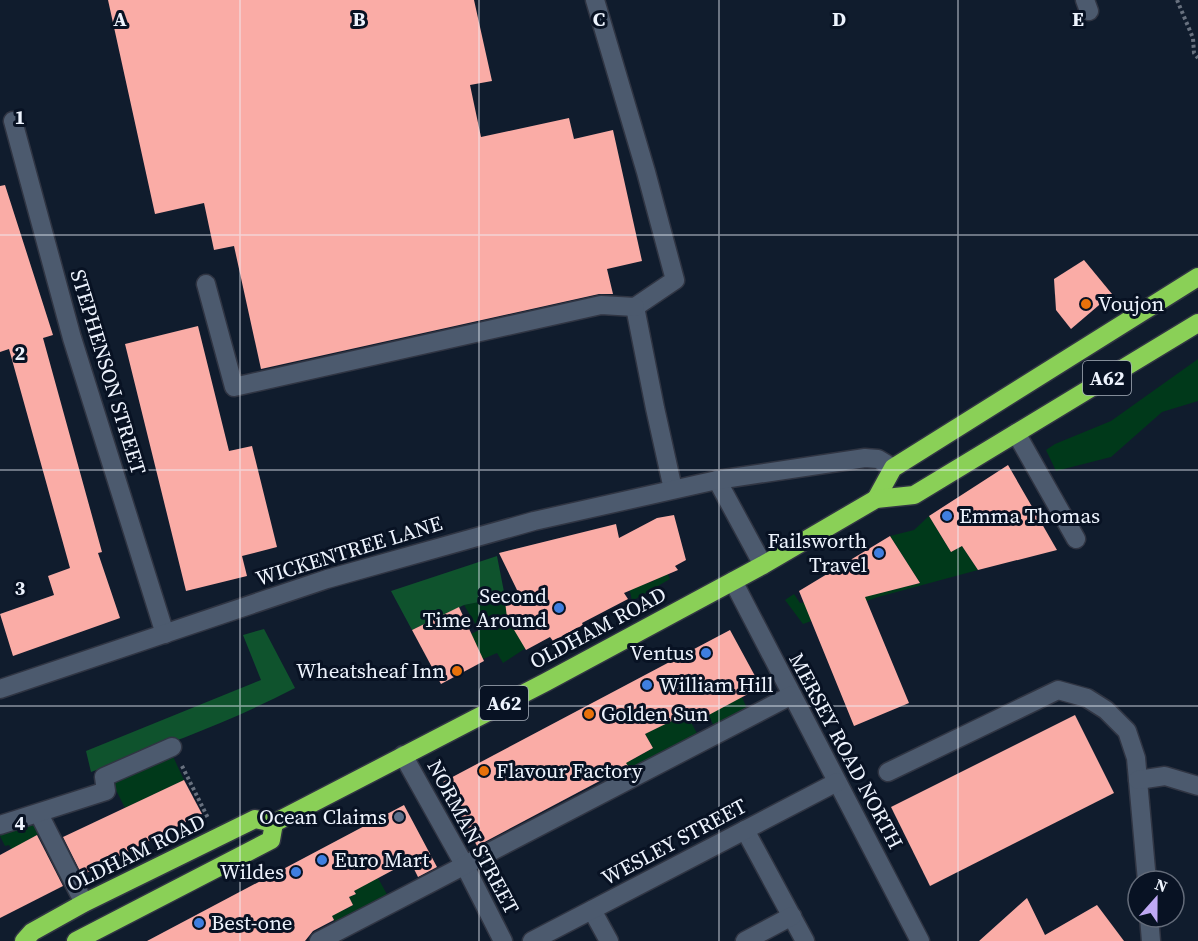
<svg xmlns="http://www.w3.org/2000/svg" width="1198" height="941" viewBox="0 0 1198 941" font-family="'Source Serif 4',serif">
	<style>
		.green { fill: #00391a }
		.forest { fill: #0f532d }
		.building { fill: #faaca6 }
		.lines { fill: none; stroke-linecap: round; stroke-linejoin: round }
		.minor-casing { stroke: #303543; stroke-width: 21 }
		.highway-casing { stroke: #303543; stroke-width: 21 }
		.path { stroke: #68717f; stroke-width: 4; stroke-dasharray: 3 3; stroke-linecap: butt }
		.minor { stroke: #4c5a6e; stroke-width: 18 }
		.highway { stroke: #8ad057; stroke-width: 18 }
		.grid { fill: none; stroke: #edf3fd; stroke-width: 1.5; stroke-opacity: 0.55 }
		.food-dot { fill: #e8710a; stroke: #081223; stroke-width: 2 }
		.shop-dot { fill: #3f7fe0; stroke: #081223; stroke-width: 2 }
		.service-dot { fill: #5c6f8a; stroke: #081223; stroke-width: 2 }
		.labels { text-anchor: middle; stroke-width: 6; stroke-linejoin: round; paint-order: stroke }
		.shield { fill: #081223; stroke: #a8b0bc; stroke-width: 1.5 }
		.shield-label { font-size: 20px; font-weight: bold; fill: #edf3fd }
		.poi-label { font-size: 21px; fill: #edf3fd; stroke: #081223; text-anchor: start }
		.street-label { font-size: 21px; fill: #edf3fd; stroke: #081223 }
		.grid-label { font-size: 20px; text-anchor: middle; font-weight: bold; fill: #edf3fd; stroke: #081223; stroke-width: 6; stroke-linejoin: round; paint-order: stroke }
	</style>
	<rect width="100%" height="100%" fill="#101c2d"/>
	<g class="green">
		<path d="M1198,359V401L1162,412L1111,457L1056,471L1046,450L1055,444L1111,421Z"/>
		<path d="M929,516L951,552L962,546L978,570L878,597L803,624L785,600L794,594L800,603L896,589L920,583L890,536L914,530Z"/>
		<path d="M666,570L670,579L632,601L627,577L633,575L642,585L654,581L653,577Z"/>
		<path d="M505,597L508,619L526,648L503,663L497,653L483,659L469,635L479,630L464,605Z"/>
		<path d="M742,697L748,711L715,728L702,703Z"/>
		<path d="M686,713L699,737L631,773L617,747L632,760L653,748L645,734Z"/>
		<path d="M170,750L184,780L125,808L111,780Z"/>
		<path d="M28,823L34,826L39,834L26,841L18,860L9,845L5,846L0,836V831Z"/>
		<path d="M347,878H378L389,898L336,924L319,892L345,910L353,905L349,897L356,894Z"/>
	</g>
	<g class="forest">
		<path d="M497,556L505,597L464,605L412,630L391,591Z"/>
		<path d="M264,629L295,688C230,722 160,747 91,772L86,751L261,680L243,635Z"/>
	</g>
	<g class="building">
		<path d="M108,0H474L492,81L470,85L481,137L569,118L574,139L613,130L642,261L607,269L613,294H599L261,369L234,246L214,250L204,203L155,214Z"/>
		<path d="M5,185L53,335L43,338L102,552L98,553L120,618L13,656L0,614L54,595L48,576L70,568L9,349L0,352V186Z"/>
		<path d="M1084,260L1112,294L1071,329L1056,310L1054,279Z"/>
		<path d="M198,326L229,451L252,446L277,547L242,556L247,576L186,591L125,344Z"/>
		<path d="M1008,465L1057,550L978,570L962,546L951,552L929,516Z"/>
		<path d="M674,515L686,560L675,566L678,570L624,593L628,599L582,623L583,625L553,641L550,637L526,650L507,618L505,601L512,597L511,593L517,590L499,553L616,524L619,538L657,518Z"/>
		<path d="M890,536L920,583L865,597L909,703L854,726L799,591Z"/>
		<path d="M459,607L484,661L441,684L412,630Z"/>
		<path d="M730,630L761,687L692,724L686,714L645,734L653,748L626,763L628,766L477,846L443,782Z"/>
		<path d="M1075,715L1114,793L930,886L891,807Z"/>
		<path d="M184,780L202,814L82,875L63,837Z"/>
		<path d="M404,805L437,867L418,877L410,861L354,891L356,894L349,897L353,905L332,916L334,920L313,931L305,941H147Z"/>
		<path d="M37,835L63,886L0,918V855Z"/>
		<path d="M1027,898L1045,935L1097,905L1124,941H979Z"/>
	</g>
	<g class="lines">
		<defs>
			<g id="minor">
				<path d="M595,0L646,172L675,280L635,307L655,408L673,489"/>
				<path d="M1085,0L1089,11"/>
				<path d="M13,121L72,338L165,634"/>
				<path d="M206,284L234,387L601,305L635,307"/>
				<path d="M1016,433L1076,539"/>
				<path d="M717,480L763,565"/>
				<path d="M733,581L920,941"/>
				<path d="M0,689L327,579L534,521L717,480L865,458L878,459L893,468"/>
				<path d="M403,755L465,866L503,941"/>
				<path d="M888,772L1058,690L1087,698L1106,710L1127,731L1136,758L1147,881"/>
				<path d="M1138,780L1165,776L1198,786"/>
				<path d="M39,814L84,903"/>
				<path d="M0,825L106,791L104,777L172,747"/>
				<path d="M745,830L805,941"/>
				<path d="M592,910L609,941"/>
				<path d="M1149,917L1151,941"/>
				<path d="M319,941L792,695"/>
				<path d="M532,941L837,782"/>
				<path d="M745,941L792,916"/>
			</g>
			<g id="highway">
				<path d="M876,499L893,468L1198,277"/>
				<path d="M24,941L32,932L84,903L255,819L274,823L546,682L763,565L876,499L914,495L1198,323"/>
				<path d="M76,941L271,840L274,823"/>
			</g>
		</defs>
		<use href="#minor" class="minor-casing"/>
		<use href="#highway" class="highway-casing"/>
		<g class="path">
			<path d="M1177,0L1193,38L1194,53L1198,58"/>
			<path d="M182,766L208,818"/>
		</g>
		<use href="#minor" class="minor"/>
		<use href="#highway" class="highway"/>
	</g>
	<path class="grid" d="M240,0V941M479,0V941M719,0V941M958,0V941M0,235H1198M0,470H1198M0,706H1198"/>
	<g class="food-dot">
		<circle cx="1086" cy="304" r="6"/>
		<circle cx="457" cy="671" r="6"/>
		<circle cx="589" cy="714" r="6"/>
		<circle cx="484" cy="771" r="6"/>
	</g>
	<g class="shop-dot">
		<circle cx="947" cy="516" r="6"/>
		<circle cx="879" cy="553" r="6"/>
		<circle cx="559" cy="608" r="6"/>
		<circle cx="706" cy="653" r="6"/>
		<circle cx="647" cy="685" r="6"/>
		<circle cx="322" cy="860" r="6"/>
		<circle cx="296" cy="872" r="6"/>
		<circle cx="199" cy="923" r="6"/>
	</g>
	<circle class="service-dot" cx="399" cy="817" r="6"/>
	<g class="labels">
		<g class="shield">
			<rect x="1083" y="361" width="48" height="34" rx="4.5"/>
			<rect x="480" y="686" width="48" height="34" rx="4.5"/>
		</g>
		<g class="shield-label">
			<text x="1107" y="385">A62</text>
			<text x="504" y="710">A62</text>
		</g>
		<g class="poi-label">
			<text x="1098" y="311">Voujon</text>
			<text x="959" y="523">Emma Thomas</text>
			<text x="867" y="548" text-anchor="end">Failsworth<tspan x="867" dy="24">Travel</tspan></text>
			<text x="547" y="603" text-anchor="end">Second<tspan x="547" dy="24">Time Around</tspan></text>
			<text x="694" y="660" text-anchor="end">Ventus</text>
			<text x="445" y="678" text-anchor="end">Wheatsheaf Inn</text>
			<text x="659" y="692">William Hill</text>
			<text x="601" y="721">Golden Sun</text>
			<text x="496" y="778">Flavour Factory</text>
			<text x="387" y="824" text-anchor="end">Ocean Claims</text>
			<text x="334" y="867">Euro Mart</text>
			<text x="284" y="879" text-anchor="end">Wildes</text>
			<text x="211" y="930">Best-one</text>
		</g>
		<g class="street-label">
			<text transform="translate(108 372) rotate(73)" y="7">STEPHENSON STREET</text>
			<text transform="translate(349 551) rotate(-17)" y="7">WICKENTREE LANE</text>
			<text transform="translate(598 628) rotate(-28)" y="7">OLDHAM ROAD</text>
			<text transform="translate(846 751) rotate(62)" y="7">MERSEY ROAD NORTH</text>
			<text transform="translate(473 837) rotate(62)" y="7">NORMAN STREET</text>
			<text transform="translate(674 842) rotate(-28)" y="7">WESLEY STREET</text>
			<text transform="translate(136 853) rotate(-26)" y="7">OLDHAM ROAD</text>
		</g>
	</g>
	<g class="grid-label">
		<text x="120" y="26">A</text>
		<text x="359" y="26">B</text>
		<text x="599" y="26">C</text>
		<text x="839" y="26">D</text>
		<text x="1078" y="26">E</text>
		<text x="20" y="124">1</text>
		<text x="20" y="360">2</text>
		<text x="20" y="595">3</text>
		<text x="20" y="830">4</text>
	</g>
	<g transform="translate(1156 899) rotate(21)"><circle r="28" fill="#081223" stroke="#646c7a" stroke-width="1.5"/>
	<path d="M0-4.5L10 22L0 15L-10 22Z" fill="#bfa9f4"/>
	<text y="-9" font-size="16" font-weight="bold" text-anchor="middle" fill="#edf3fd">N</text>
	</g>
</svg>
